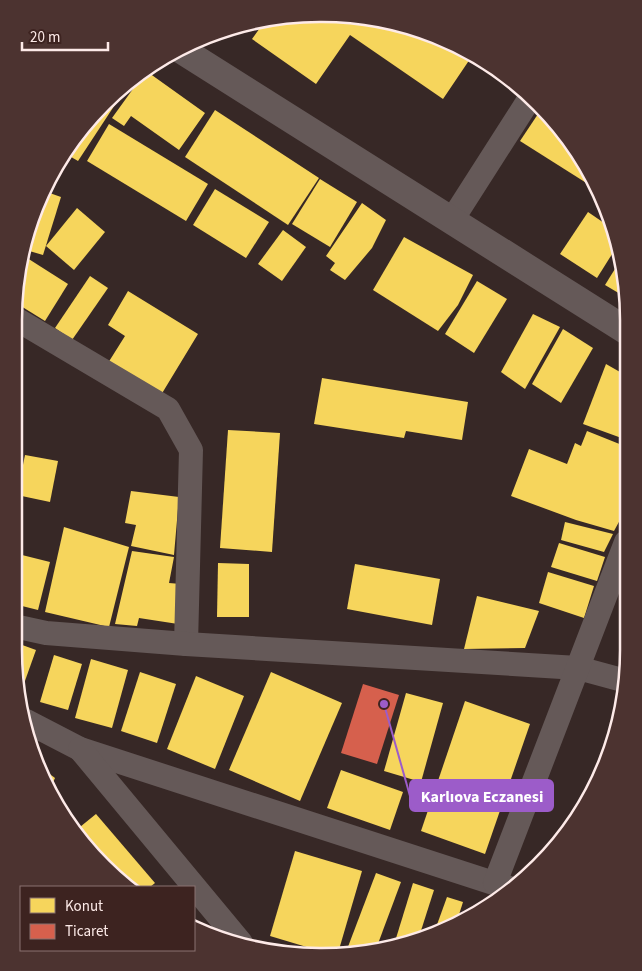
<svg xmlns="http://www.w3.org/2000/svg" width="642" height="971" viewBox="0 0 642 971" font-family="'Source Sans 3',sans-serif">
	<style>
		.homes { fill: #f6d55c }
		.shops { fill: #d6604d }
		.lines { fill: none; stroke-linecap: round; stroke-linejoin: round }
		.street { stroke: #655958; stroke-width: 24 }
		.secondary { stroke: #655958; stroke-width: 28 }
		.rim { fill: none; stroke: #fdeae8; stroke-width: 2.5 }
		.leader { fill: none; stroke: #9c5cc9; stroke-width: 2 }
		.callout-dot { fill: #9c5cc9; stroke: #3d2320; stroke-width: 2 }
		.callout { fill: #9c5cc9; stroke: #9c5cc9; stroke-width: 2 }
		.callout-label { font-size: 16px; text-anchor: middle; font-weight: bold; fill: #fff }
	</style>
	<rect width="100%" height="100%" fill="#372826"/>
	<g class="homes">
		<path d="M301,14L420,30L470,59L443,99L350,35L316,84L252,39L262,25Z"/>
		<path d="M149,73L205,113L179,150L131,116L124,126L112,118L138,82Z"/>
		<path d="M122,94L78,161L66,154L90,118Z"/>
		<path d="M215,110L319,178L288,225L185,157Z"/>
		<path d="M540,111L591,178L588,184L520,141Z"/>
		<path d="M109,124L208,184L186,221L87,161Z"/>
		<path d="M320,179L357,202L330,247L292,224Z"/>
		<path d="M215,189L269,222L246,258L193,225Z"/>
		<path d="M44,191L61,197L43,255L26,250Z"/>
		<path d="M362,203L386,220L372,248L345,280L330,270L335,263L326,256Z"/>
		<path d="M77,208L105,232L74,270L46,246Z"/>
		<path d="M588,212L607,225L614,251L597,278L560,254Z"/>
		<path d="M283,230L306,247L282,281L258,264Z"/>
		<path d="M404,237L473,275L458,305L438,331L373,290Z"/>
		<path d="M24,256L68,284L45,321L16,303V281Z"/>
		<path d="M618,264L627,298L605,285Z"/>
		<path d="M90,276L108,288L72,340L55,328Z"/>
		<path d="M477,281L507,299L474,353L445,334Z"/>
		<path d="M128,291L198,334L161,395L108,363L125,336L108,325Z"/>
		<path d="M533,314L560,327L525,389L501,372Z"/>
		<path d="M563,329L593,348L561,403L532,384Z"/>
		<path d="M606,364L627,376V440L583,424Z"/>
		<path d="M322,378L468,402L462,440L406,431L404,438L314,424Z"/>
		<path d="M228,430L280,433L272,552L220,548Z"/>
		<path d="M587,431L627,447V507L614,531L576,520L511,496L529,449L567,464L575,443L581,446Z"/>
		<path d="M25,455L58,461L50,502L17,495Z"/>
		<path d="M131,491L179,497L174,555L131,546L136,525L125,523Z"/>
		<path d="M565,522L613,534L604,552L561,540Z"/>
		<path d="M64,527L129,547L109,627L45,612Z"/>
		<path d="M559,543L605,557L597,581L551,567Z"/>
		<path d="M132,551L174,557L169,583L181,584L178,624L139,618L137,626L115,624Z"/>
		<path d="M14,553L50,562L38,610L14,604Z"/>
		<path d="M218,563L249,564V617H217Z"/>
		<path d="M355,564L440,579L432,625L347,609Z"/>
		<path d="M548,572L594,586L584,618L539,603Z"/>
		<path d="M477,596L539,611L525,648L464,649Z"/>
		<path d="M626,638V653L621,651Z"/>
		<path d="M14,642L36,650L21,692L14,650Z"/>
		<path d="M54,655L82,664L68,710L40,702Z"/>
		<path d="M91,659L128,670L112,728L75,718Z"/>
		<path d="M140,672L176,684L157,743L121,731Z"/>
		<path d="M271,672L342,703L300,801L229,770Z"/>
		<path d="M196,676L244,696L215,769L167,749Z"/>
		<path d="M406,693L443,703L421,782L384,771Z"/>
		<path d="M465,701L530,724L485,854L421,831Z"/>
		<path d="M39,766L55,778L50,789L48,785Z"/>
		<path d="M341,770L403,792L390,830L327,808Z"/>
		<path d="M96,814L155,883L150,887H128L75,831Z"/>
		<path d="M295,851L362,871L338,953L330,954L270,936Z"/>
		<path d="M376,873L401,882L376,949L346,952Z"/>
		<path d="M413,883L434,890L418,940L393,948Z"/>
		<path d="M447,897L463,902L456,924L434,933Z"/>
		<path d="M474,908L481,911L471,918Z"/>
	</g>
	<path class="shops" d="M363,684L399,695L377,764L341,753Z"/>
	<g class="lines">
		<g class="street">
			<path d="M452,220L530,98"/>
			<path d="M16,319L168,409L191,450L186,644"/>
			<path d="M14,626L46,633L186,644L578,668L626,681"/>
			<path d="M26,721L80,749L509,888"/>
			<path d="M80,749L241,943"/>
			<path d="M495,883L626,542"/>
		</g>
		<path class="secondary" d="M180,49L627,331"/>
	</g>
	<path d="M0 0H642V971H0ZM320 22H322A298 298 0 0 1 620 320V650A298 298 0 0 1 322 948H320A298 298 0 0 1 22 650V320A298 298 0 0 1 320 22Z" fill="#4c3330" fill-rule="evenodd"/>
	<path class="rim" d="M320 22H322A298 298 0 0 1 620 320V650A298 298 0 0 1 322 948H320A298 298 0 0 1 22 650V320A298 298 0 0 1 320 22Z"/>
	<path class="leader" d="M384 704L410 796"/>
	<circle class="callout-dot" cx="384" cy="704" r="5"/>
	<rect class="callout" x="410" y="780" width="143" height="31" rx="5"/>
	<g class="callout-label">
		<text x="482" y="802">Karlıova Eczanesi</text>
	</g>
	<rect x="20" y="886" width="175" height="65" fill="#3d2320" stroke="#8a7370"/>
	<rect x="30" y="898" width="25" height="15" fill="#f6d55c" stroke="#8a7370"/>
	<text x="65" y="911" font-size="15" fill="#fdeae8">Konut</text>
	<rect x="30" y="924" width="25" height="15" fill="#d6604d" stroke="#8a7370"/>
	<text x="65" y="936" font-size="15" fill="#fdeae8">Ticaret</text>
	<path d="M22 42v8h86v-8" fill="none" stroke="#fdeae8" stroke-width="2.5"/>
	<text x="30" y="42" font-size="15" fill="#fdeae8" stroke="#3d2320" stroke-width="4" paint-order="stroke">20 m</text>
</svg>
